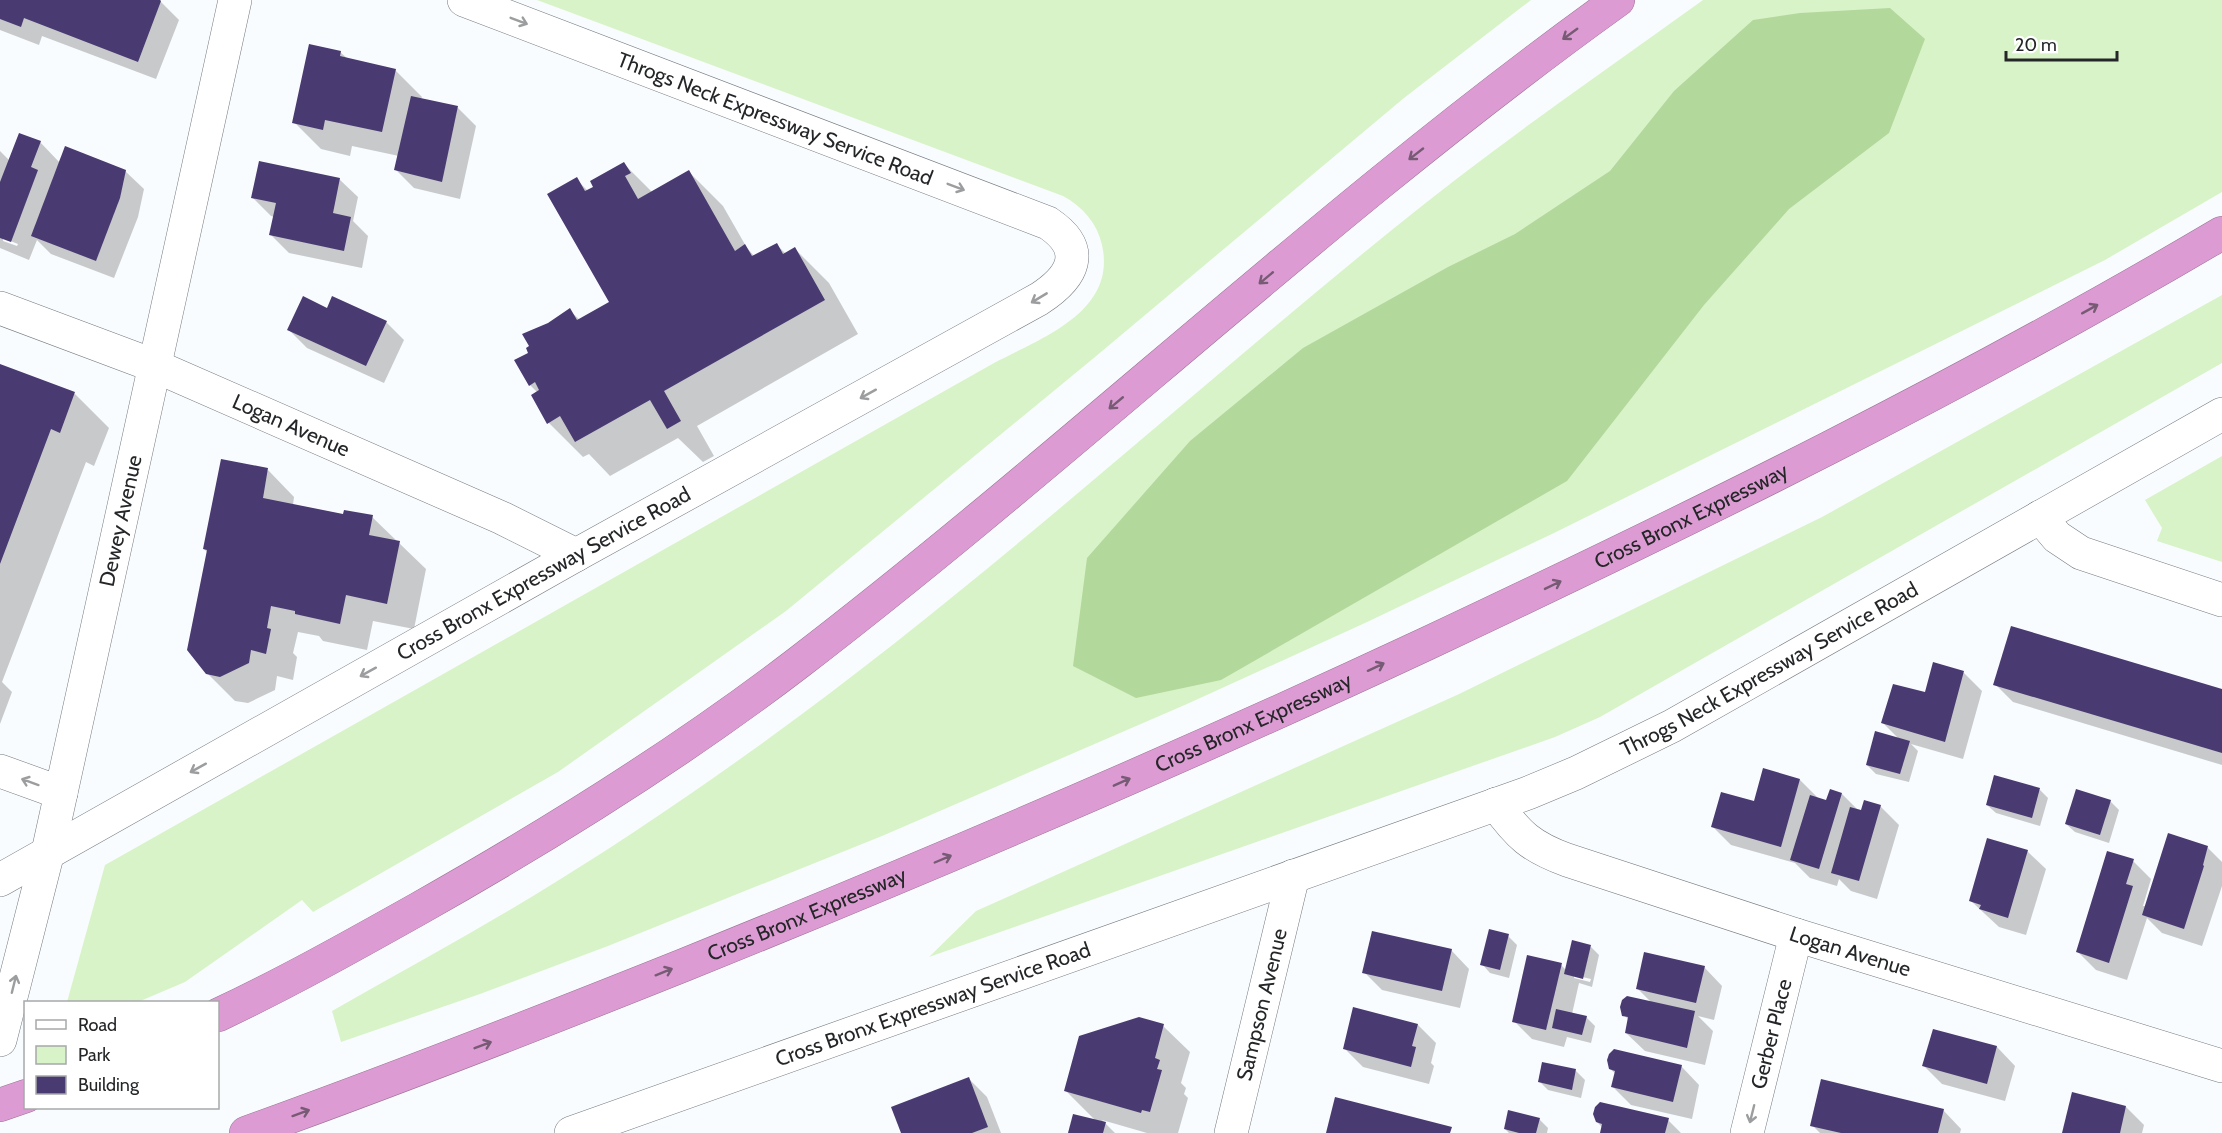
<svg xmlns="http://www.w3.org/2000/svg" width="2222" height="1133" viewBox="0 0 2222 1133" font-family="Cabin,sans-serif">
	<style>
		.green { fill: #d8f3c8 }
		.forest { fill: #b2d89c }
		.shadow { fill: #0003; fill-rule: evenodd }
		.building { fill: #493a71 }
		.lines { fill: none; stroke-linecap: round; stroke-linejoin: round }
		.minor-casing { stroke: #757b80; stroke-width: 34 }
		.tertiary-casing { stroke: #757b80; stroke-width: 34 }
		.secondary-casing { stroke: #757b80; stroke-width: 34 }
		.motorway-casing { stroke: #9c7397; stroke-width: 34 }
		.minor { stroke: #fff; stroke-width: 33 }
		.tertiary { stroke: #fff; stroke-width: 33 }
		.secondary { stroke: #fff; stroke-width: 33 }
		.motorway { stroke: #dc9cd3; stroke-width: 33 }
		.oneway { stroke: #9c9d9e }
		.oneway2 { stroke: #775b75 }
		.labels { text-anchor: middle; stroke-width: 6; stroke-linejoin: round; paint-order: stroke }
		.street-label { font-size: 21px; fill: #242628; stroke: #fff }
	</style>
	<rect width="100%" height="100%" fill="#f9fcfe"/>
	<g class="green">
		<path d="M537,0H1531L1404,98L1095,357L786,611L558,772L313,912L302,900L185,982L138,1002H67L105,865L994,363C1041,338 1117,312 1102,245C1097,223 1083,207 1063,196Z"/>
		<path d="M1703,0H2222V192L2105,260L1554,533L1365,623L1187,704L882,836L608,946L480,994L341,1042L332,1011C399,973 467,936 533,896C614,847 692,794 768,739C986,581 1184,398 1393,229C1492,148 1599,75 1703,0Z"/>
		<path d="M2222,295V363L1600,717L1555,737L929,957L976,911L1457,695L1822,517Z"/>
		<path d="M2222,456V562L2157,541L2162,528L2145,500Z"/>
	</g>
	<path class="forest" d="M1890,8L1925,39L1889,133L1789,209L1704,305L1567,481L1221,680L1136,698L1073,666L1087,558L1190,441L1303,348L1448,267L1515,234L1610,171L1674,91L1753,20L1800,13Z"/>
	<g class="shadow">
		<path d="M0,0H156L161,2L179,20L156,79L42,36L39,45L0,30Z"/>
		<path d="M340,52L348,59L395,70L422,97L421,99L458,108L476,126L460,199L414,188L396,170L399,156L352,146L350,156L321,149L294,122Z"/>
		<path d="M40,142L60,163L125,171L144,189L138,217L114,278L51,254L37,240L29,260L0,248V151L10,161ZM3,238L18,244L17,246L3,241Z"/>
		<path d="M624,164L653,193L689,172L723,206L747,248L755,257L777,245L786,254L795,249L829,283L858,334L697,426L714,456L703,462L678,438L610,476L589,454L583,457L549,423L538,393L530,385V353L549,324L569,310L580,320L611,303L576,179L588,191Z"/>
		<path d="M339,179L358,197L353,221L368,236L362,268L289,253L271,235L274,217L271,216L253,198Z"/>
		<path d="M327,310L386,322L404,340L384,383L307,348L289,330Z"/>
		<path d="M0,365L75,394L109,428L94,466L86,462L2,682L12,692L0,724Z"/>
		<path d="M268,470L294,497L293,505L344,515L372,517L426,569L414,629L373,621L367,650L323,641L319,636L298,632L293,653L297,657L293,680L277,676L275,690L248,703L235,701L207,673L208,553L204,549Z"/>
		<path d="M1934,664L1964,673L1982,691L1963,759L1911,744L1918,751L1909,782L1876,774L1867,765L1900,740L1883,723L1926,694Z"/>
		<path d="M1995,684L2222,691V765L2013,702Z"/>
		<path d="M1800,780L1818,798L1827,802L1842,794L1859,811L1880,806L1899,825L1877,899L1851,891L1839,879L1837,886L1810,878L1795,863L1731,845L1713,827Z"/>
		<path d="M2040,790L2048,798L2040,826L1996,813L1987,805Z"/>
		<path d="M2110,801L2119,810L2109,843L2075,832L2066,824Z"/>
		<path d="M2207,847L2222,862V886L2202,946L2162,933L2147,918L2127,980L2096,970L2078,952L2133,861L2151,879L2143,906H2146Z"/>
		<path d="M2027,851L2046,869L2026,935L1999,927L1971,901Z"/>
		<path d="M1508,936L1517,945L1509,978L1490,973L1482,964Z"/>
		<path d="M1591,947L1599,955L1592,987L1579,983L1572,1014L1586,1017L1595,1026L1591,1043L1567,1037L1564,1047L1532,1039L1514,1021L1561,965L1567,971ZM1574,975L1591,979L1590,982L1574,978Z"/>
		<path d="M1451,950L1469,969L1460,1008L1382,990L1364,972Z"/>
		<path d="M1704,967L1722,986L1714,1020L1698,1016L1713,1031L1705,1065L1645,1051L1626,1033L1629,1020L1624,1015L1652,1003L1637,988Z"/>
		<path d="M1418,1025L1436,1043L1431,1063L1434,1066L1429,1084L1363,1067L1345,1049Z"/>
		<path d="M1163,1026L1190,1052L1181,1083L1186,1088L1184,1094L1188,1098L1178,1133H1147L1102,1120L1115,1133H1070L1096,1121L1066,1091Z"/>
		<path d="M1997,1047L2015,1066L2005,1101L1942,1084L1924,1066Z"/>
		<path d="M1681,1066L1699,1085L1692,1119L1631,1105L1613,1087L1616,1074L1610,1069Z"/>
		<path d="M1576,1071L1585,1080L1581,1098L1548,1090L1539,1081Z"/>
		<path d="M969,1079L987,1097L1001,1133H903Z"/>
		<path d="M2126,1107L2144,1125L2142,1133H2063Z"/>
		<path d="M1943,1110L1961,1129L1960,1133H1820L1812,1125Z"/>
		<path d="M1539,1119L1548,1128L1547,1133H1509L1505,1129Z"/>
		<path d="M1668,1120L1681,1133H1602L1603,1128L1597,1122Z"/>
	</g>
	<g class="building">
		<path d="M0,0H160L161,1L138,62L24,18L21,27L0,19Z"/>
		<path d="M309,44L341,51L340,56L396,69L382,132L325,120L323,130L292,123Z"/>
		<path d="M411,96L458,106L442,182L394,170Z"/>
		<path d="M19,133L41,141L31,167L38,170L11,242L0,238V182Z"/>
		<path d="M65,146L126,170L120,198L96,261L31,236Z"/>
		<path d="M259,161L340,178L333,213L351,217L344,251L269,235L276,203L251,198Z"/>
		<path d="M624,162L631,173L625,176L638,199L689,170L735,251L745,244L752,256L777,243L783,254L795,247L825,300L664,391L681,421L667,429L650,400L575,442L560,416L547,424L531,395L539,390L535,382L529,386L514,360L528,353L526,348L529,346L522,334L548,323L570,308L577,320L609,302L547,194L577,177L585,191L593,187L590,181Z"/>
		<path d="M303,296L327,308L332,296L387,321L366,366L287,330Z"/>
		<path d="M0,364L75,392L60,433L51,429L0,564Z"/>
		<path d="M221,459L268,468L263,498L343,514L344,510L373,515L369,535L400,541L387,604L346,595L340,624L295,614V611L271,606L267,628L271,629L266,654L251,650L249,663L220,677L206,674L187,650L207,550L203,549Z"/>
		<path d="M2011,626L2222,689V753L1993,685Z"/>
		<path d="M1933,662L1964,671L1945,742L1881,723L1893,684L1925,692Z"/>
		<path d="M1875,731L1910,741L1900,774L1866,765Z"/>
		<path d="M1763,768L1800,779L1781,847L1711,827L1721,792L1754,801Z"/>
		<path d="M1994,775L2040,788L2032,818L1986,805Z"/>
		<path d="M1830,789L1842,793L1819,869L1790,860L1810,795L1826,800Z"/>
		<path d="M2076,789L2111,800L2100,835L2065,824Z"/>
		<path d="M1864,800L1881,805L1859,881L1831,873L1850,807L1861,810Z"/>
		<path d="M2168,833L2208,846L2203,865L2204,866L2184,929L2142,915Z"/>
		<path d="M1987,838L2028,850L2008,918L1979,909L1981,905L1969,901Z"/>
		<path d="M2107,851L2134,859L2126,884L2133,886L2109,963L2076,952Z"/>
		<path d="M1489,929L1509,934L1500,970L1480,965Z"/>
		<path d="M1372,931L1452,949L1442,991L1362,973Z"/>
		<path d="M1572,940L1591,945L1583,979L1564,974Z"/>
		<path d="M1644,952L1705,966L1696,1003L1636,989Z"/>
		<path d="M1527,955L1562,963L1546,1030L1512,1022Z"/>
		<path d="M1627,996L1695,1011L1687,1048L1625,1033L1628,1017L1622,1016L1620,1007L1622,1000Z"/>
		<path d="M1353,1007L1418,1024L1412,1046L1416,1047L1411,1067L1343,1049Z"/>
		<path d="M1556,1009L1587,1016L1582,1035L1552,1028Z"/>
		<path d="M1139,1017L1164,1024L1155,1058L1160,1060L1157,1069L1162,1070L1150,1112L1142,1110L1141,1113L1064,1091L1079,1036Z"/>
		<path d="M1933,1029L1997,1046L1987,1084L1922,1066Z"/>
		<path d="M1614,1049L1682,1065L1673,1102L1611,1087L1615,1071L1609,1069L1607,1060L1609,1054Z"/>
		<path d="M1542,1062L1576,1069L1572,1090L1538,1082Z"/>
		<path d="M969,1077L988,1127L972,1133H901L891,1107Z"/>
		<path d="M1821,1079L1944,1109L1938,1133H1841L1810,1126Z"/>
		<path d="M2072,1092L2126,1106L2120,1133H2062Z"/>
		<path d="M1335,1097L1452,1127L1450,1133H1326Z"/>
		<path d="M1600,1102L1669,1118L1665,1133H1600L1602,1124L1596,1122L1593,1114L1595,1107Z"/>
		<path d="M1508,1110L1540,1118L1536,1133H1519L1504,1129Z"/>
		<path d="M1073,1114L1106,1122L1103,1133H1068Z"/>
	</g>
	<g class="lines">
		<defs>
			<g id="minor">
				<path id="s1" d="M0,308L155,366L502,518L576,555"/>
				<path d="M2040,517L2057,537L2081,553L2222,600"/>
				<path d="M0,771L61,793"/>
				<path id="s2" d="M1496,804C1518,835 1531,847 1567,860L1796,935L2222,1066"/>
				<path id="s3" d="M48,852L235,0"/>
				<path id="s4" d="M1231,1133L1293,876"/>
				<path id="s5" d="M1747,1133L1796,935"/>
			</g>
			<g id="tertiary">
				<path id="s6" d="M0,880L576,555L1039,299C1073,277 1088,250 1048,223L464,0"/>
				<path d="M0,1040L48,852"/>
			</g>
			<g id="secondary">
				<path id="s7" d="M571,1133L1528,793L1576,773L1672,726L2222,414"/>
			</g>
			<g id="motorway">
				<path d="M218,1015C286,983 352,946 418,909C549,835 678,755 798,663C1077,449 1332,205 1618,0"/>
				<path d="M0,1105L26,1096"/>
				<path id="s8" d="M246,1133C393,1080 539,1023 684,965C934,864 1182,758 1426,644C1696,517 1965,385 2222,233"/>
			</g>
		</defs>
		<use href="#minor" class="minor-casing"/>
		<use href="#tertiary" class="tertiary-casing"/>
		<use href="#secondary" class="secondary-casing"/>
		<use href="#motorway" class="motorway-casing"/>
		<use href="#minor" class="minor"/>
		<use href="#tertiary" class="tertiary"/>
		<use href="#secondary" class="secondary"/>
		<use href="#motorway" class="motorway"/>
	</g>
	<defs><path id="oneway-shaft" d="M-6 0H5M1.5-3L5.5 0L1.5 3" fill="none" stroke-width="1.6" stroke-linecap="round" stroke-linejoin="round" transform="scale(1.5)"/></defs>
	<g class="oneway">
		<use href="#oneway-shaft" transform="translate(519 21) rotate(21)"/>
		<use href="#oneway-shaft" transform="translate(956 187) rotate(21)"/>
		<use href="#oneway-shaft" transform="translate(1039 298) rotate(149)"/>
		<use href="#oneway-shaft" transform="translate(868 394) rotate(151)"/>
		<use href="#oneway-shaft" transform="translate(368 672) rotate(151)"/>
		<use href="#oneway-shaft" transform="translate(198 768) rotate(151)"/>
		<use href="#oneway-shaft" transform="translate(30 782) rotate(-160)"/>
		<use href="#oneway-shaft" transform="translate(14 984) rotate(-76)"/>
		<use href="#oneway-shaft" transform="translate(1752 1114) rotate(104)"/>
	</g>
	<g class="oneway2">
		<use href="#oneway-shaft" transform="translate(1570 34) rotate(144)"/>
		<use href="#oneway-shaft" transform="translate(1416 154) rotate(142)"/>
		<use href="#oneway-shaft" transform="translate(1266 278) rotate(140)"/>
		<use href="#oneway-shaft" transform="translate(2090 309) rotate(-29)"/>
		<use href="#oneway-shaft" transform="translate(1116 403) rotate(140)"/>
		<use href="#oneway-shaft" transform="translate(1553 585) rotate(-26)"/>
		<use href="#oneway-shaft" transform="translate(1376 667) rotate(-25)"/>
		<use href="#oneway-shaft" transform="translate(1122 782) rotate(-24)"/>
		<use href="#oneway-shaft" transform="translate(943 859) rotate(-23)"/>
		<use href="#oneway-shaft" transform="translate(664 972) rotate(-22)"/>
		<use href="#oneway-shaft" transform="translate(483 1045) rotate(-21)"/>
		<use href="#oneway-shaft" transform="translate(301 1113) rotate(-20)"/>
	</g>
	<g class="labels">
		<g class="street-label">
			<text transform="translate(775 119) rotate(21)" y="7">Throgs Neck Expressway Service Road</text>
			<text dy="7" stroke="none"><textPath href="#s1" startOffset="314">Logan Avenue</textPath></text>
			<text dy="7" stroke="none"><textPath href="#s8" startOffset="1572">Cross Bronx Expressway</textPath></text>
			<text dy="7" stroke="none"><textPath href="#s3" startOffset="339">Dewey Avenue</textPath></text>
			<text dy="7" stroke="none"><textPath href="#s6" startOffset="624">Cross Bronx Expressway Service Road</textPath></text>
			<text dy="7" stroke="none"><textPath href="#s7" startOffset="1287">Throgs Neck Expressway Service Road</textPath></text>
			<text dy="7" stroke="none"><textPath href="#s8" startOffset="1088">Cross Bronx Expressway</textPath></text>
			<text dy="7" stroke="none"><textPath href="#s8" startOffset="602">Cross Bronx Expressway</textPath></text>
			<text dy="7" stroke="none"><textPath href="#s2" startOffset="390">Logan Avenue</textPath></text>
			<text dy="7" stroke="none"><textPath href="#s7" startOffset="384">Cross Bronx Expressway Service Road</textPath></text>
			<text dy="7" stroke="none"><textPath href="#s4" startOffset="132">Sampson Avenue</textPath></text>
			<text dy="7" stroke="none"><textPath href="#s5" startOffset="102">Gerber Place</textPath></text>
		</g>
	</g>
	<rect x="24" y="1001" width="195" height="108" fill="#ffffff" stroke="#a7a8a9" stroke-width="1.5"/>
	<rect x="36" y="1020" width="30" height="9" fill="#ffffff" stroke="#a7a8a9" stroke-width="1.5"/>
	<text x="78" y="1031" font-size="18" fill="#242628">Road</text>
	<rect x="36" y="1046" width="30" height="18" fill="#d8f3c8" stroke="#a7a8a9" stroke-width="1.5"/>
	<text x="78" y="1061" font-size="18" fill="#242628">Park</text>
	<rect x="36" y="1076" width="30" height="18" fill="#493a71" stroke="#a7a8a9" stroke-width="1.5"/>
	<text x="78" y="1091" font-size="18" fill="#242628">Building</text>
	<path d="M2006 51v9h111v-9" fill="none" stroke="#242628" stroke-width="3"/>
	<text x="2015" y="51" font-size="18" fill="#242628" stroke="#ffffff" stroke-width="4.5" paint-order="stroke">20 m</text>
</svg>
